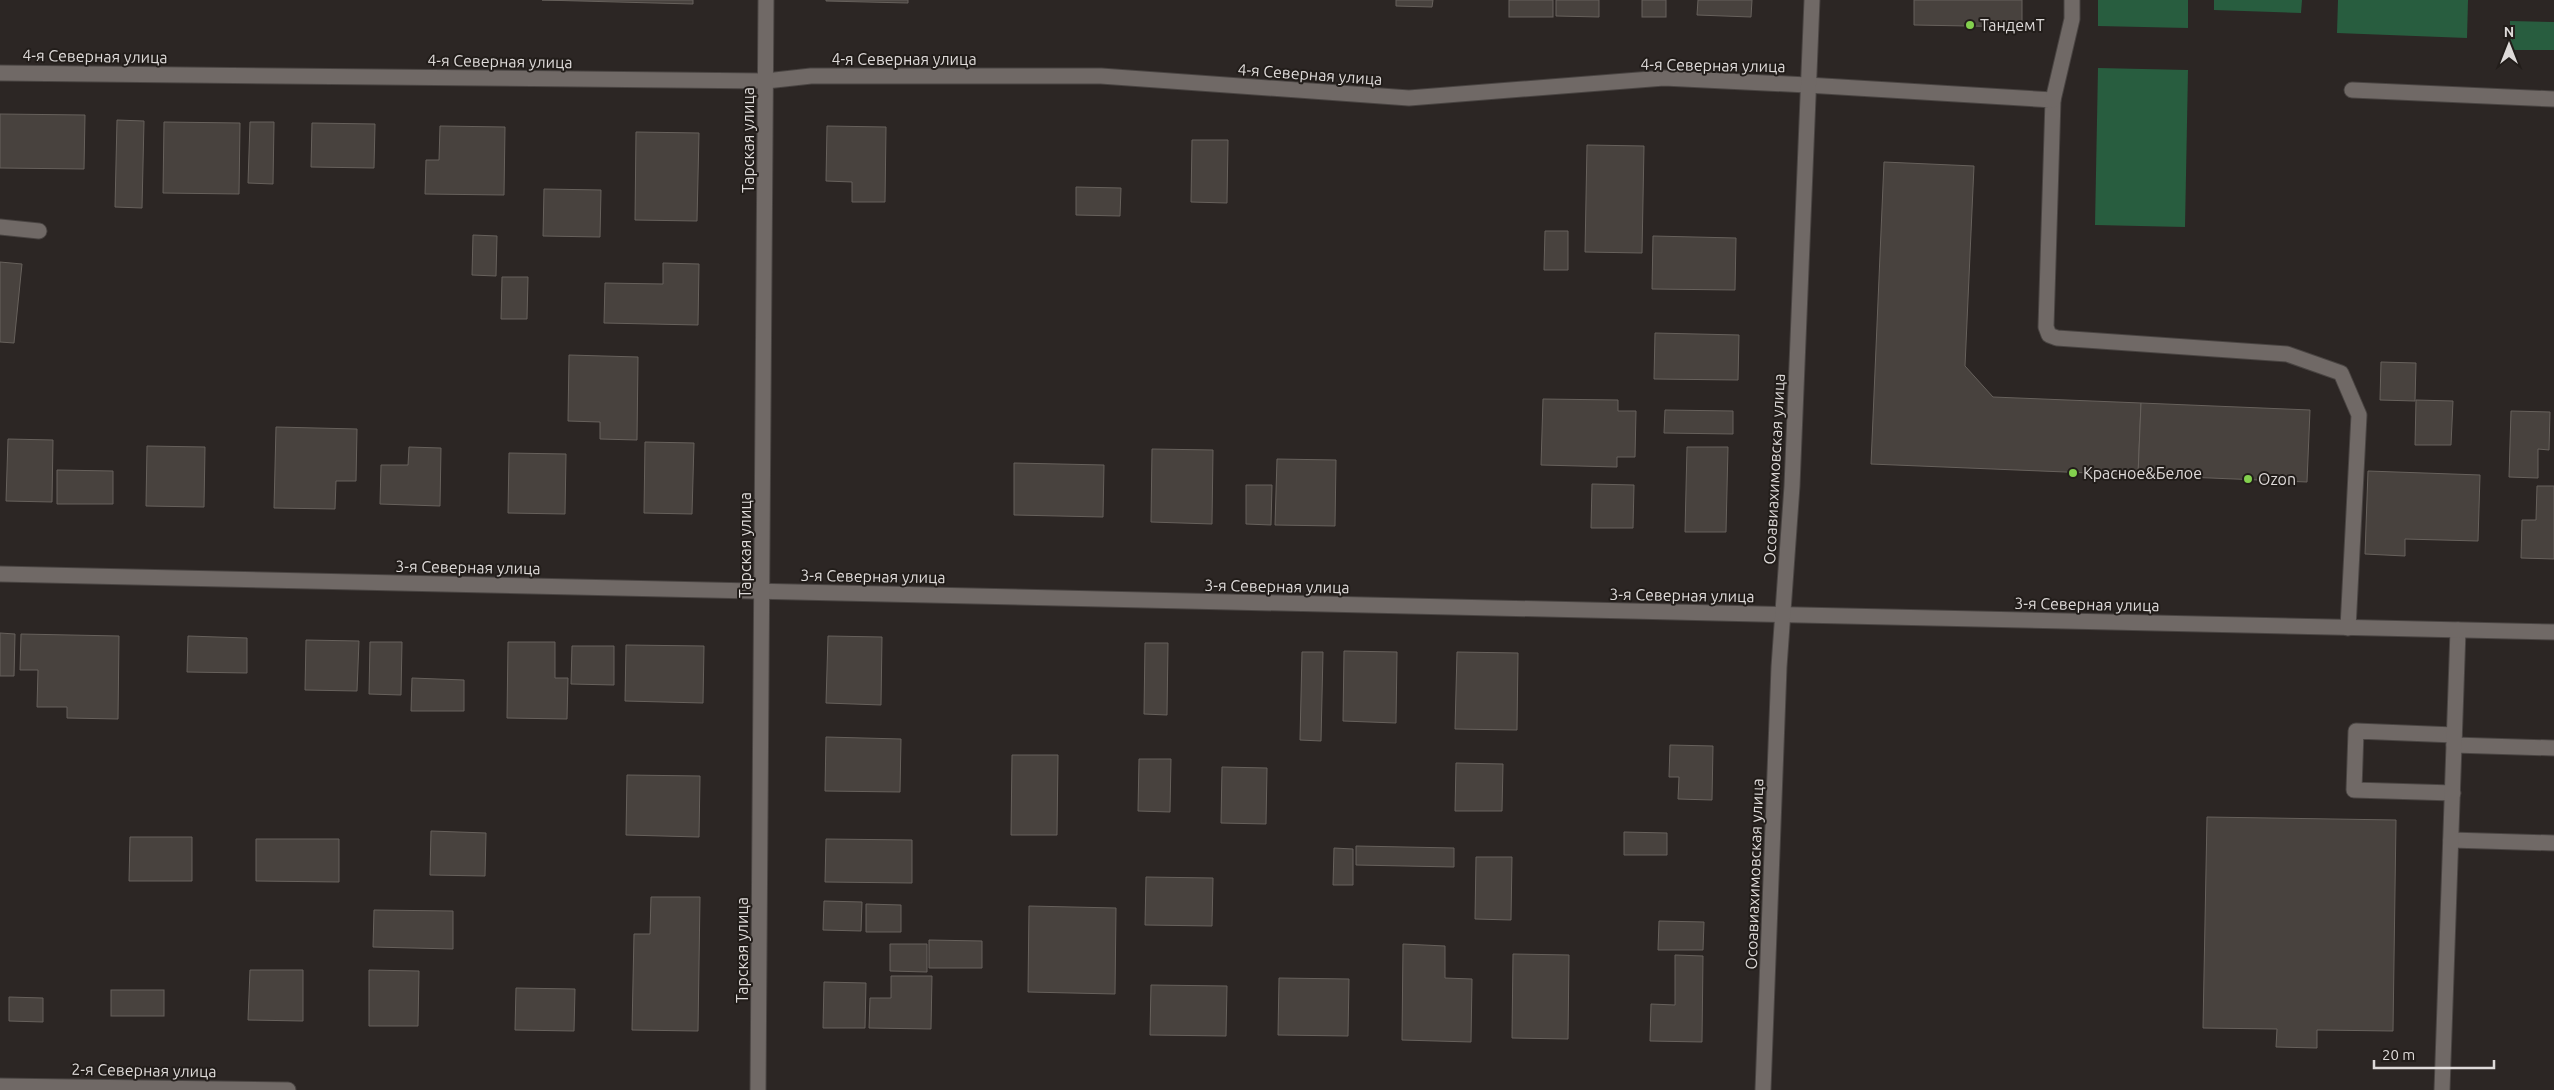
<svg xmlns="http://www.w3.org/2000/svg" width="2554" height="1090" viewBox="0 0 2554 1090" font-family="Ubuntu,sans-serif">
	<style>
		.green { fill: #285d3f }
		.building { fill: #48423e; stroke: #67615c }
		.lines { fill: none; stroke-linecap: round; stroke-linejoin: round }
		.lane-casing { stroke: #494442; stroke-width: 17 }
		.street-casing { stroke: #494442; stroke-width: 17 }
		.lane { stroke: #706966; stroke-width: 15 }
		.street { stroke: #706966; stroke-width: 15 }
		.poi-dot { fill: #83d04e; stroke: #221d1a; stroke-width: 2 }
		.labels { text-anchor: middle; stroke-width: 4; stroke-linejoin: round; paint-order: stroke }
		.poi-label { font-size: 16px; fill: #dedad9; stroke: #221d1a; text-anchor: start }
		.street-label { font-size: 16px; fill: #dedad9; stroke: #221d1a }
	</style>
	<rect width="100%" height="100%" fill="#2c2624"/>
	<g class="green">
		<path d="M2098,0H2188V28L2098,26Z"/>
		<path d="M2214,0H2302L2301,13L2214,10Z"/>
		<path d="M2338,0H2468L2467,38L2337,33Z"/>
		<path d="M2510,21L2554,22V50H2510Z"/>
		<path d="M2098,68L2188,70L2185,227L2095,225Z"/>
	</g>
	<g class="building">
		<path d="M542,0H693V4Z"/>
		<path d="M826,0H908V3L826,1Z"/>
		<path d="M1396,0H1433L1432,7L1396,6Z"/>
		<rect x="1509" y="0" width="44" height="17"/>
		<path d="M1556,0H1599V17L1556,16Z"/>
		<rect x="1642" y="0" width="24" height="17"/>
		<path d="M1698,0H1752L1751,17L1697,15Z"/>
		<path d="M1914,0H2022V27L1914,25Z"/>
		<path d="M0,114L85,115L84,169L0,168Z"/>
		<path d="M117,120L144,121L142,208L115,207Z"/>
		<path d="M164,122L240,123L239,194L163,193Z"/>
		<path d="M250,122H274L273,184L248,183Z"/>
		<path d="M312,123L375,124L374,168L311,167Z"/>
		<path d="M440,126L505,127L504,195L425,194L426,160H439Z"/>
		<path d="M827,126L886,127L885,202H852V182L826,181Z"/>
		<path d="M636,132L699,133L697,221L635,220Z"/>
		<path d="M1192,140H1228L1227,203L1191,202Z"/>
		<path d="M1587,145L1644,146L1642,253L1585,252Z"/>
		<path d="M1884,162L1974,166L1965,366L1993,397L2141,403L2138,475L1871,464Z"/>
		<path d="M1076,187L1121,188L1120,216L1076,215Z"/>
		<path d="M544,189L601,190L600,237L543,236Z"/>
		<path d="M1545,231H1568V270H1544Z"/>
		<path d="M473,235L497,236L496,276L472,275Z"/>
		<path d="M1653,236L1736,238L1735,290L1652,289Z"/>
		<path d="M0,262L22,264L14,343L0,342Z"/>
		<path d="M663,263L699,264L698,325L604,323L605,283L663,284Z"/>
		<path d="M502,277H528L527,319H501Z"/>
		<path d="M1655,333L1739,335L1738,380L1654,379Z"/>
		<path d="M569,355L638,357L637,440L600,439V422L568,421Z"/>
		<path d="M2381,362L2416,363L2415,401L2380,400Z"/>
		<path d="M1543,399L1618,400V411H1636L1635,457H1617V467L1541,465Z"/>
		<path d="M2416,400L2453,401L2451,445H2415Z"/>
		<path d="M2141,403L2310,410L2307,482L2138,475Z"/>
		<path d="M1665,410L1733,411V434L1664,433Z"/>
		<path d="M2511,411L2550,412L2549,450L2538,449V478L2509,477Z"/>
		<path d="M276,427L357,429L356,481H336L335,509L274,508Z"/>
		<path d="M8,439L53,440L52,502L6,501Z"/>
		<path d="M645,442L694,443L692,514L644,513Z"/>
		<path d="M147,446L205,447L204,507L146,506Z"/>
		<path d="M409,447L441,448L440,506L380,504L381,465H408Z"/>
		<path d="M1687,447H1728L1726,532H1685Z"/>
		<path d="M1152,449L1213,450L1212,524L1151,522Z"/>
		<path d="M509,453L566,454L565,514L508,513Z"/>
		<path d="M1277,459L1336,460L1335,526L1275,525Z"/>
		<path d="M1014,463L1104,465L1103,517L1014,515Z"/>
		<path d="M57,470L113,471V504H57Z"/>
		<path d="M2368,471L2480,475L2478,541L2405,539V556L2365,554Z"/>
		<path d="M1592,484L1634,485L1633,528H1591Z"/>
		<path d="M1246,485H1272L1271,525L1246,524Z"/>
		<path d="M2537,486H2554V559L2521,558L2522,520H2536Z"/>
		<path d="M0,633L15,634L14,676H0Z"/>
		<path d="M21,634L119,636L118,719L67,718V707H37L38,670H20Z"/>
		<path d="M188,636L247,638V673L187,672Z"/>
		<path d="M828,636L882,637L881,705L826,703Z"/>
		<path d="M306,640L359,641L357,691L305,690Z"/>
		<path d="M370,642H402L401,695L369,694Z"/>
		<path d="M508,642H555V678H568L567,719L507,718Z"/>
		<path d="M1145,643H1168L1167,715L1144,714Z"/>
		<path d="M626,645L704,646L703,703L625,701Z"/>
		<path d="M572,646H614V685L571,684Z"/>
		<path d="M1344,651L1397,652L1396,723L1343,721Z"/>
		<path d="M1302,652H1323L1321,741L1300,740Z"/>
		<path d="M1457,652L1518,653L1517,730L1455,729Z"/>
		<path d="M412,678L464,680V711H411Z"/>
		<path d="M826,737L901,739L900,792L825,791Z"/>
		<path d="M1670,745L1713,746L1712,800L1678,799L1679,777H1669Z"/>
		<path d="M1012,755H1058L1057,835H1011Z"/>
		<path d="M1139,759H1171L1170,812L1138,811Z"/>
		<path d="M1456,763L1503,764L1502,811H1455Z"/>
		<path d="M1222,767L1267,768L1266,824L1221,823Z"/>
		<path d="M627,775L700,776L699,837L626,835Z"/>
		<path d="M2207,817L2396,820L2393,1031L2317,1030V1048L2276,1047L2277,1029L2203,1028Z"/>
		<path d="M431,831L486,833L485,876L430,875Z"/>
		<path d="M1624,832L1667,833V855H1624Z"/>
		<path d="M130,837H192V881H129Z"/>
		<path d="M256,839H339V882L256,881Z"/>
		<path d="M826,839L912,840V883L825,882Z"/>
		<path d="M1356,846L1454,848V867L1356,865Z"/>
		<path d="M1334,848L1353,849V885H1333Z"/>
		<path d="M1476,857H1512L1511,920L1475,919Z"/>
		<path d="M1146,877L1213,878L1212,926L1145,925Z"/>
		<path d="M651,897H700L698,1031L632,1030L634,934H650Z"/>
		<path d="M824,901L862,902L861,931L823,930Z"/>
		<path d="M866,904L901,905V932H866Z"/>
		<path d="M1029,906L1116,908L1115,994L1028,992Z"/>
		<path d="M374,910L453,911V949L373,947Z"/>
		<path d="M1659,921L1704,922L1703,950H1658Z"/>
		<path d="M929,940L982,941V968H929Z"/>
		<path d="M890,944H927V972L890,971Z"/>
		<path d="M1403,944L1445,946V978L1472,979L1471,1042L1402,1040Z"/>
		<path d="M1513,954L1569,955L1568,1039L1512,1038Z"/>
		<path d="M1675,955L1703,956L1702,1042L1650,1041L1651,1004L1675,1005Z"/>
		<path d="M250,970H303V1021L248,1020Z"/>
		<path d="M369,970L419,971L418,1026H369Z"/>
		<path d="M891,976H932L931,1029L869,1028L870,998H891Z"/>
		<path d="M1279,978L1349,979L1348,1036L1278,1035Z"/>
		<path d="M824,982L866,983L865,1028H823Z"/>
		<path d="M1151,985L1227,986L1226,1036L1150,1035Z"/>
		<path d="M516,988L575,989L574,1031L515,1030Z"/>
		<rect x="111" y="990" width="53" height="26"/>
		<path d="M9,997L43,998V1022L9,1021Z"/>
	</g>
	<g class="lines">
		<defs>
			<g id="lane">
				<path d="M1807,85L2053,100L2046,327L2049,335L2057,338L2287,354L2341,373L2359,415L2348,628"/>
				<path d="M2053,100L2072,19V0"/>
				<path d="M0,227L39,231"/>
				<path d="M2454,745L2554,748"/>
				<path d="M2453,793L2354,790L2356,731L2454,735"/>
				<path d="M2451,840L2554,843"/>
				<path d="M2442,1090L2458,630"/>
			</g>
			<g id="street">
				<path d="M0,73L766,81L811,76H1101L1409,98L1664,78L1807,85"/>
				<path d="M2352,90L2554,99"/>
				<path d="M0,574L2554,632"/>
				<path d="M0,1086L288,1090"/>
				<path d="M758,1090L766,0"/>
				<path d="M1763,1090L1779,667L1792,486L1812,0"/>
			</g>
		</defs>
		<use href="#lane" class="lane-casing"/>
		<use href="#street" class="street-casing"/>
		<use href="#lane" class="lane"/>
		<use href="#street" class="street"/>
	</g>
	<g class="poi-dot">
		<circle cx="1970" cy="25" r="5"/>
		<circle cx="2073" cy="473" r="5"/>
		<circle cx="2248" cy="479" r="5"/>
	</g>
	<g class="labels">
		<g class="poi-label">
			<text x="1980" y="31">ТандемТ</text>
			<text x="2083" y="479">Красное&amp;Белое</text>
			<text x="2258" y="485">Ozon</text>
		</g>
		<g class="street-label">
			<text transform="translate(95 56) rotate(1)" y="6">4-я Северная улица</text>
			<text x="904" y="65">4-я Северная улица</text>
			<text transform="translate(500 61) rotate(1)" y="6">4-я Северная улица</text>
			<text transform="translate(1713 65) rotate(1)" y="6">4-я Северная улица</text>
			<text transform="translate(1310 74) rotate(4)" y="6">4-я Северная улица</text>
			<text transform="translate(748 140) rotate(-90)" y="6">Тарская улица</text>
			<text transform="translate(1774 469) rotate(-87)" y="6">Осоавиахимовская улица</text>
			<text transform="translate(745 545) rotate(-90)" y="6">Тарская улица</text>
			<text transform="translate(468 567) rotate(1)" y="6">3-я Северная улица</text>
			<text transform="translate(873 576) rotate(1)" y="6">3-я Северная улица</text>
			<text transform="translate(1277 586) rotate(1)" y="6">3-я Северная улица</text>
			<text transform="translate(1682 595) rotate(1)" y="6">3-я Северная улица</text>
			<text transform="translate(2087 604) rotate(1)" y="6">3-я Северная улица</text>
			<text transform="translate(1754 874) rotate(-88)" y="6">Осоавиахимовская улица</text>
			<text transform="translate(742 950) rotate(-90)" y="6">Тарская улица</text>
			<text transform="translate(144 1070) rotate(1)" y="6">2-я Северная улица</text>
		</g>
	</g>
	<g transform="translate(2509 45)" stroke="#221d1a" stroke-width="4" paint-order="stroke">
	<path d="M0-4L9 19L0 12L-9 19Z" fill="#dedad9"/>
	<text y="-8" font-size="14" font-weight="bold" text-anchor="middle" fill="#dedad9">N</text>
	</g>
	<path d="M2374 1060v8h120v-8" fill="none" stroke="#dedad9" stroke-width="2.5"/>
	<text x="2382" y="1060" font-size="15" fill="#dedad9" stroke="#221d1a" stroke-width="4" paint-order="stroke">20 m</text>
</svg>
